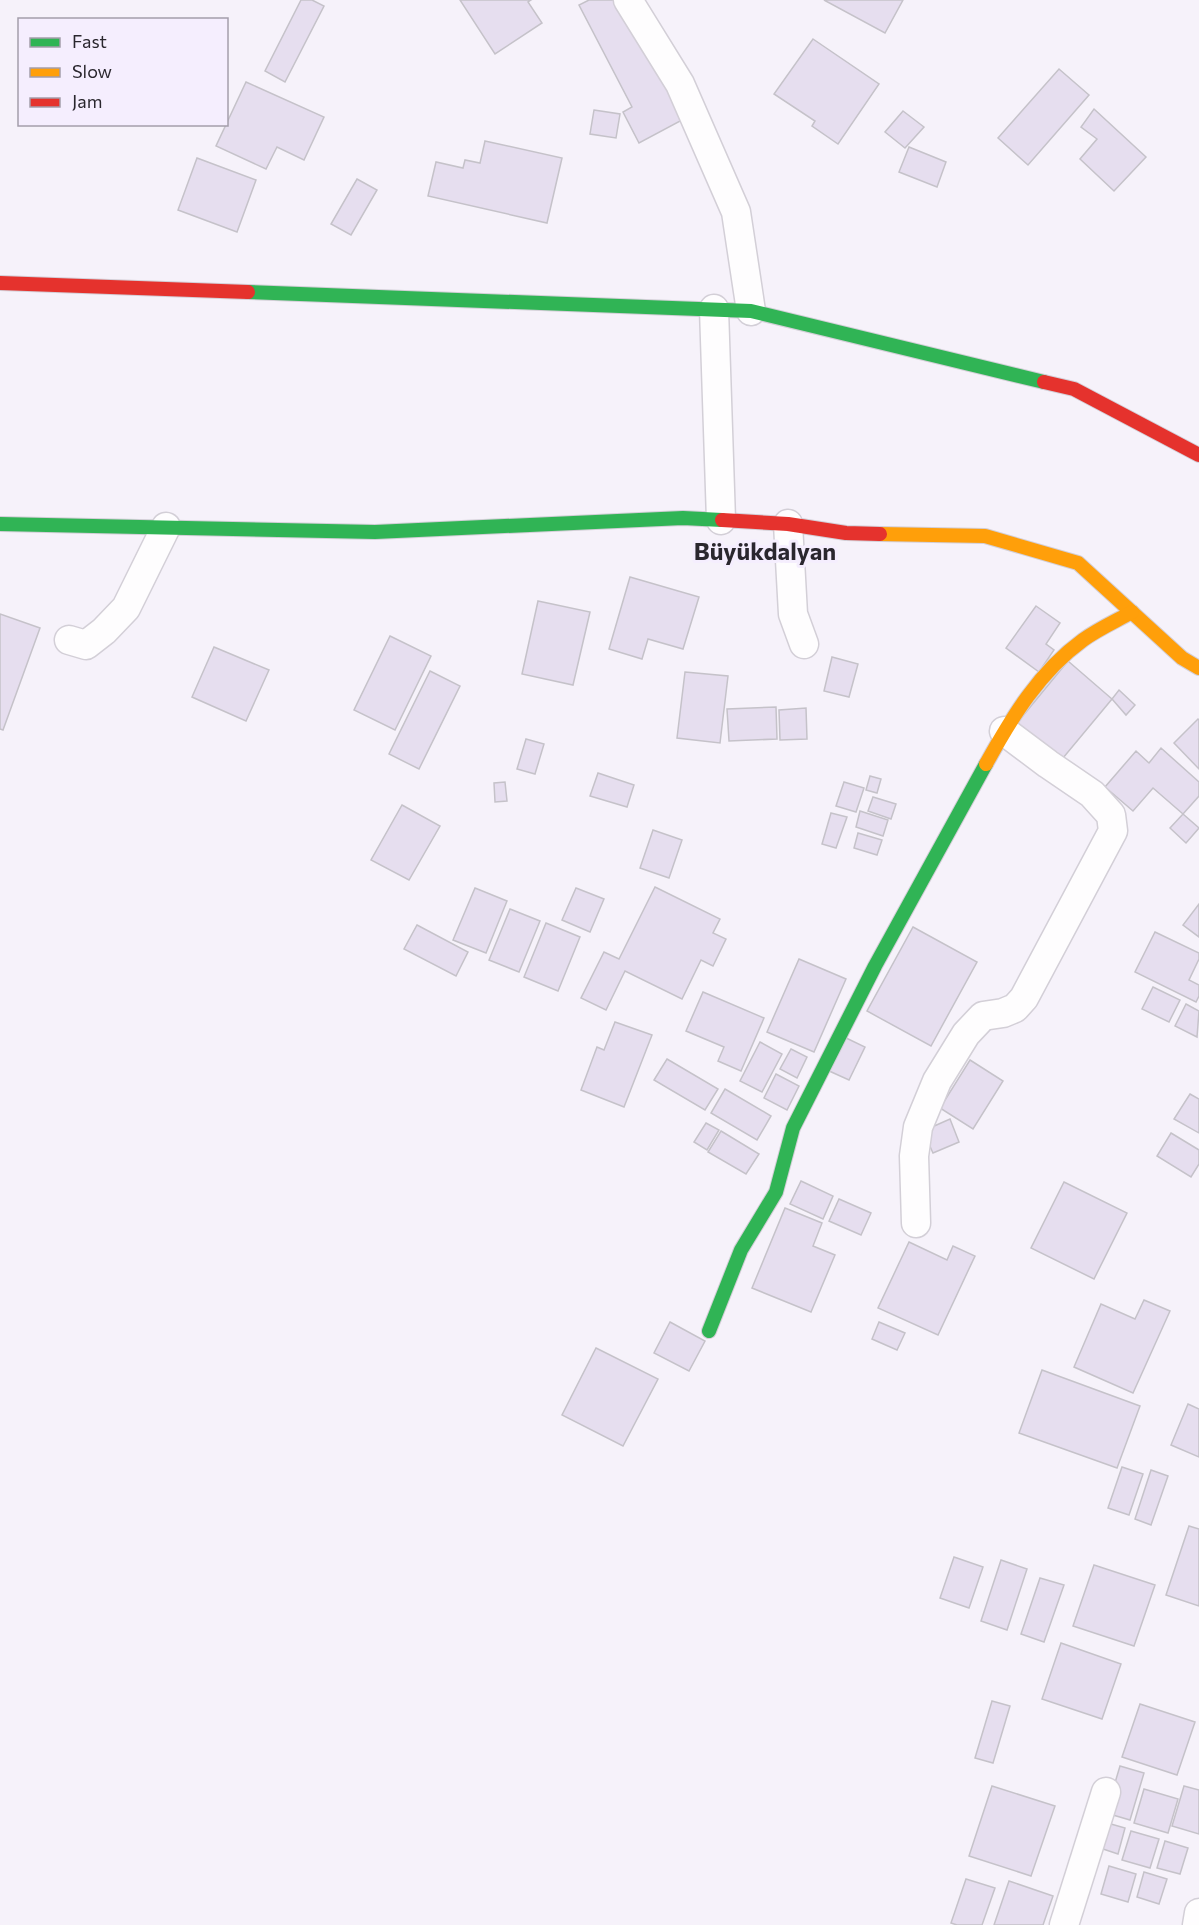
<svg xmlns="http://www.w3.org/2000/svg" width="1199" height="1925" viewBox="0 0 1199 1925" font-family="Commissioner,sans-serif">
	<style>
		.building { fill: #e6deef; stroke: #c5c2c9; stroke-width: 1.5 }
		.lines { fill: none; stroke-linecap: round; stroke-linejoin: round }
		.street-casing { stroke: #d3cfd7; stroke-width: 31 }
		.fast-casing { stroke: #d3cfd7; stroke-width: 16 }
		.slow-casing { stroke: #d3cfd7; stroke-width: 16 }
		.jam-casing { stroke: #d3cfd7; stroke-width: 16 }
		.street { stroke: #fefdfe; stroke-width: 28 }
		.fast { stroke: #30b455; stroke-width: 14 }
		.slow { stroke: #ff9f0a; stroke-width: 14 }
		.jam { stroke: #e5322d; stroke-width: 14 }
		.labels { text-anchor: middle; stroke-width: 6; stroke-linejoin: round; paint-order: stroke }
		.district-label { font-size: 24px; font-weight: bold; fill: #2a272e; stroke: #f5eefe }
	</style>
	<rect width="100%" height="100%" fill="#f6f2fa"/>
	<g class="building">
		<path d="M301,0H312L324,6L285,82L265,71Z"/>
		<path d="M460,0H531L528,2L542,23L495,54Z"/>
		<path d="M589,0H621L684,119L639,143L623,112L632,107L579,5Z"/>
		<path d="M824,0H903L885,33Z"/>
		<path d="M813,39L879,84L838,144L812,126L815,121L774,94Z"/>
		<path d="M1059,69L1089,95L1028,165L998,138Z"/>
		<path d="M246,82L324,117L304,160L277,147L266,169L216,146Z"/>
		<path d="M1094,109L1146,157L1114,191L1080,159L1097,139L1081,127Z"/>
		<path d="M594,110L620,114L616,138L590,134Z"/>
		<path d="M903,111L924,127L905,148L885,132Z"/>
		<path d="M485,141L562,158L547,223L428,196L436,162L463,168L465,160L480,163Z"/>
		<path d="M909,147L946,162L937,187L899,172Z"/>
		<path d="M197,158L256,180L237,232L178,210Z"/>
		<path d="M357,179L377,190L351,235L331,224Z"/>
		<path d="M630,577L699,597L683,649L648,639L642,659L609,649Z"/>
		<path d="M538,601L590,612L573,685L522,674Z"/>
		<path d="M1036,606L1060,623L1046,644L1054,650L1039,672L1006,648Z"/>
		<path d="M0,614L40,628L3,730L0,729Z"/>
		<path d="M390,636L431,656L395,730L354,710Z"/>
		<path d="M214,647L269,670L246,721L192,697Z"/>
		<path d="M832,657L858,664L849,697L824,691Z"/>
		<path d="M1068,661L1112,699L1063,758L1017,723Z"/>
		<path d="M430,671L460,686L419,769L389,754Z"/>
		<path d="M685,672L728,676L720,743L677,738Z"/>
		<path d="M1119,690L1135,705L1126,715L1112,699Z"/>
		<path d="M776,707L777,739L729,741L727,709Z"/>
		<path d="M806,708L807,739L780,740L779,710Z"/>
		<path d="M1198,719L1199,720V769L1174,743Z"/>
		<path d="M526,739L544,744L535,774L517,769Z"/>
		<path d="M1161,748L1199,782V796L1183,814L1153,788L1133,811L1105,787L1136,751L1149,763Z"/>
		<path d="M598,773L634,785L627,807L590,796Z"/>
		<path d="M870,776L881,779L877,793L866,790Z"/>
		<path d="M505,782L507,801L495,802L494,783Z"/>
		<path d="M844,782L864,788L856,812L836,806Z"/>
		<path d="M873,797L896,804L891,819L868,811Z"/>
		<path d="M402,805L440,826L409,880L371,860Z"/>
		<path d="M860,811L888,820L883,836L856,827Z"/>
		<path d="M831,813L847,817L836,848L822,844Z"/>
		<path d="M1183,814L1199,828L1186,843L1170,828Z"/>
		<path d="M653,830L682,840L669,878L640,868Z"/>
		<path d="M858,833L882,840L877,855L854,848Z"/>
		<path d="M655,887L720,919L713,933L726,939L713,966L701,960L682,999L625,971L606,1010L581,998L604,952L619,959Z"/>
		<path d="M475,888L507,901L486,953L453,940Z"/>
		<path d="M576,888L604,899L590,932L562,920Z"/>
		<path d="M1199,904V937L1183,925Z"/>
		<path d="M510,909L540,921L519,972L489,960Z"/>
		<path d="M546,923L580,937L558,991L524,977Z"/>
		<path d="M417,925L468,952L456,976L404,949Z"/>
		<path d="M913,927L977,962L931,1046L867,1011Z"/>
		<path d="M1155,932L1199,953V959L1189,980L1199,985V996L1196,1002L1135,972Z"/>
		<path d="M799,959L846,979L814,1052L767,1032Z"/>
		<path d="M1153,987L1180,1000L1169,1022L1142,1009Z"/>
		<path d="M703,992L764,1018L741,1071L718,1061L724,1047L686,1031Z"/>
		<path d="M1186,1004L1199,1011L1197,1037L1175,1026Z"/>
		<path d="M615,1022L652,1035L624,1107L581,1090L597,1047L604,1050Z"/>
		<path d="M842,1036L865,1047L849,1080L827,1070Z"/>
		<path d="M760,1042L782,1054L762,1092L740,1081Z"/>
		<path d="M791,1049L807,1057L797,1078L780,1069Z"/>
		<path d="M667,1059L718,1089L705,1110L654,1080Z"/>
		<path d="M970,1060L1003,1081L973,1129L940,1108Z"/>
		<path d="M776,1074L799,1086L787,1110L764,1098Z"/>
		<path d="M725,1089L771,1116L757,1140L711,1113Z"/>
		<path d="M1190,1094L1199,1099V1133L1174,1119Z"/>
		<path d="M950,1119L959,1142L933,1153L923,1131Z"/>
		<path d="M706,1123L719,1130L707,1150L694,1142Z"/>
		<path d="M721,1131L759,1154L746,1174L708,1152Z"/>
		<path d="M1171,1133L1199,1150V1164L1191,1177L1157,1156Z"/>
		<path d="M801,1181L833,1196L823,1219L790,1204Z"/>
		<path d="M1064,1182L1127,1213L1094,1279L1031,1248Z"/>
		<path d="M839,1199L871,1213L861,1235L829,1221Z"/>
		<path d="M785,1208L822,1223L813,1246L835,1255L811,1312L752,1288Z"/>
		<path d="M909,1242L947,1260L953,1246L975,1256L938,1335L878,1308Z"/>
		<path d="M1144,1300L1170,1311L1133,1393L1074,1367L1101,1304L1135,1319Z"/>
		<path d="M670,1322L705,1341L689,1371L654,1353Z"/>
		<path d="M879,1322L905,1333L897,1350L872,1339Z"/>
		<path d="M596,1348L658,1379L623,1446L562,1415Z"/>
		<path d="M1042,1370L1140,1406L1117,1468L1019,1433Z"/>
		<path d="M1188,1404L1199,1409V1457L1171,1445Z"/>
		<path d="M1122,1467L1143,1474L1129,1515L1108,1508Z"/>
		<path d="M1151,1470L1168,1476L1151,1525L1135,1519Z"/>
		<path d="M1189,1526L1199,1529V1606L1166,1595Z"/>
		<path d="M954,1557L983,1567L969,1608L940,1598Z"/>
		<path d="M1001,1560L1027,1569L1007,1630L981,1621Z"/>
		<path d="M1094,1565L1155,1585L1134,1646L1073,1626Z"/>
		<path d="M1040,1578L1064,1585L1044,1642L1021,1634Z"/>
		<path d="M1061,1643L1121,1664L1102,1719L1042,1699Z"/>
		<path d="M992,1701L1010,1706L993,1763L975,1758Z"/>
		<path d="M1140,1704L1195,1722L1177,1775L1122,1757Z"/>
		<path d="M1120,1766L1144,1773L1130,1820L1106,1813Z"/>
		<path d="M992,1786L1055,1806L1031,1876L969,1856Z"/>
		<path d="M1184,1786L1199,1790V1834L1172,1826Z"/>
		<path d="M1144,1789L1178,1799L1168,1833L1134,1823Z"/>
		<path d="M1104,1822L1125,1828L1118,1854L1097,1847Z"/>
		<path d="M1131,1831L1159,1839L1150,1868L1122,1860Z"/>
		<path d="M1165,1841L1188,1848L1180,1874L1157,1868Z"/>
		<path d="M1109,1866L1136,1874L1128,1902L1101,1894Z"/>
		<path d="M1144,1872L1167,1879L1159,1904L1137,1897Z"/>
		<path d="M966,1879L995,1888L982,1925H957L951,1923Z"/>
		<path d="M1009,1881L1053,1896L1043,1925H994Z"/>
	</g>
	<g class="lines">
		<defs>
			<g id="street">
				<path d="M628,0L680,84L736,212L751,311"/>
				<path d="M714,309L721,520"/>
				<path d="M788,524L793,614L804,644"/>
				<path d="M69,640L86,645L104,631L126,608L166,527"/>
				<path d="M916,1223L914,1156L918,1127L937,1081L966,1034L983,1016L1003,1013L1015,1008L1024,998L1113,831L1111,815L1092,794L1048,764L1004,731"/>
				<path d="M1064,1925L1106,1792"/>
				<path d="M1197,1925L1199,1913"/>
			</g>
			<g id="fast">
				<path d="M248,292L751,311L1044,382"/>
				<path d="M0,524L375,532L683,518L722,520"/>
				<path d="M709,1331L741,1250L776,1192L793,1128L875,966L986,764"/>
			</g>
			<g id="slow">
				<path d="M880,534L985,536L1078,563L1182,658L1199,668"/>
				<path d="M986,764C1012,717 1039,672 1083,640C1098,629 1116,621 1132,612"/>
			</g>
			<g id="jam">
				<path d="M0,283L248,292"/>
				<path d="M1044,382L1074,389L1199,455"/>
				<path d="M722,520L788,524L846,533L880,534"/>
			</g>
		</defs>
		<use href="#street" class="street-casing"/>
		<use href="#fast" class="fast-casing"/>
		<use href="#slow" class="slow-casing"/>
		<use href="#jam" class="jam-casing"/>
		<use href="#street" class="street"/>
		<use href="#fast" class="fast"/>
		<use href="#slow" class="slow"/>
		<use href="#jam" class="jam"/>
	</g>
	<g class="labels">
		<g class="district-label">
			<text x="765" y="560">Büyükdalyan</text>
		</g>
	</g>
	<rect x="18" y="18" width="210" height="108" fill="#f5eefe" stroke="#a49eab" stroke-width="1.5"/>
	<rect x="30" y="38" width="30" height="9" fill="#30b455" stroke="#a49eab" stroke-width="1.5"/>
	<text x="72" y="48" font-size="18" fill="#2a272e">Fast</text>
	<rect x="30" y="68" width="30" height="9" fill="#ff9f0a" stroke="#a49eab" stroke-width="1.5"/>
	<text x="72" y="78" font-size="18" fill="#2a272e">Slow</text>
	<rect x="30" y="98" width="30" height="9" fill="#e5322d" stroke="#a49eab" stroke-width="1.5"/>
	<text x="72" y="108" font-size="18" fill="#2a272e">Jam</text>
</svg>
